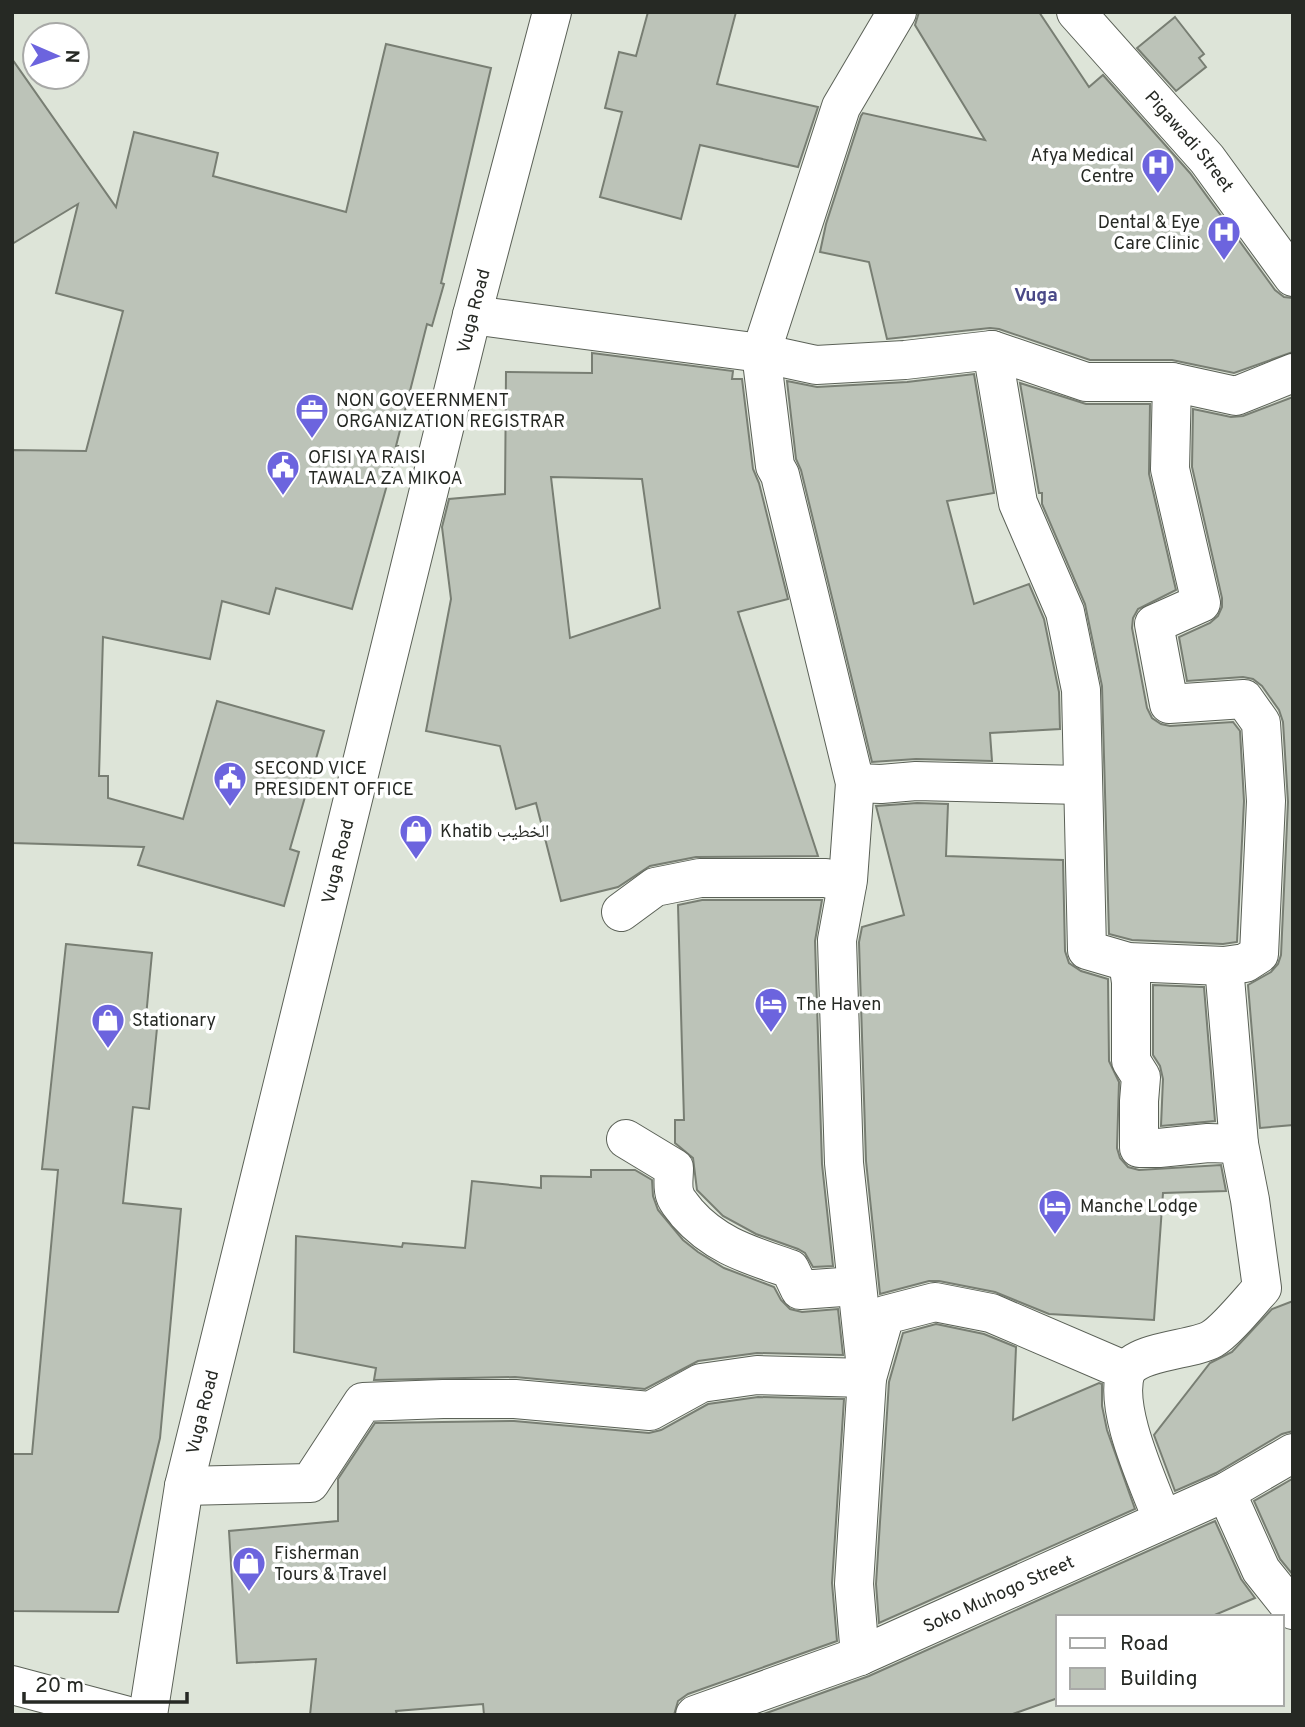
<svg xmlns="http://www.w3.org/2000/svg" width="1305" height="1727" viewBox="0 0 1305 1727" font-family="Overpass,'Noto Naskh Arabic',sans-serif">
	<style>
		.building { fill: #bcc3b8; stroke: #787e73; stroke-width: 2; fill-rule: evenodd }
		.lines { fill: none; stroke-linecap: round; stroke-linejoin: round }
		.pedestrian-casing { stroke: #5b6157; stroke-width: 40 }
		.minor-casing { stroke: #5b6157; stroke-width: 40 }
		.secondary-casing { stroke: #5b6157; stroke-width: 40 }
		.pedestrian { stroke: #fff; stroke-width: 38 }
		.minor { stroke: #fff; stroke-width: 38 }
		.secondary { stroke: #fff; stroke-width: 38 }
		.labels { text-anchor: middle; stroke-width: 7; stroke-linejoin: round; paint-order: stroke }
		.street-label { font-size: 18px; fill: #262924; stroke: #fff }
		.poi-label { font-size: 18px; fill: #262924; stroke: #fff; text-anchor: start }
		.neighbourhood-label { font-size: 19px; font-weight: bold; fill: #4a4987; stroke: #fff }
	</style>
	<rect width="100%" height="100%" fill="#dde4d8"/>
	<g class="building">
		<path d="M648,12H736L717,84L818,107L798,167L700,145L681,219L600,197L622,112L605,108L619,52L636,56Z"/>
		<path d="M919,12H1039L1089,87L1103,75L1190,173L1275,290L1284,297L1293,298V352L1234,373L1172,360H1090L999,329L990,328L887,339L869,262L820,252L826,224L861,116L863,113L985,140L915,25Z"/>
		<path d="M1175,17L1204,54L1199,58L1206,67L1176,91L1137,48Z"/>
		<path d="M386,44L491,68L441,283L444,284L432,326L427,324L396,446H398L352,609L276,588L269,614L222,601L210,659L103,637L99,776H108V798L183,819L217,701L324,731L290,849L299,852L284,906L138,865L144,847L12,843V450L86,451L123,311L56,293L78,204L12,244V59L116,207L134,132L218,153L213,176L346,212Z"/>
		<path d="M592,353L733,371L732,379H742L753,469L759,483L788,599L738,612L818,856L696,857L650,866L618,887L561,901L536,803L516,809L500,746L426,731L451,599L442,527L449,499L505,494L506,372L592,373ZM551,477L642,479L660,608L570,638Z"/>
		<path d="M974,374L994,493L947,501L974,604L1029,584L1044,619L1059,692L1060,729L990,733L992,761L916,759L872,762L801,470L796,459L787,381L817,387L907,382Z"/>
		<path d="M1020,383L1086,404H1150L1149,474L1176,590L1138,609L1133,618L1132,628L1147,708L1152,718L1161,724L1170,726L1233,722L1240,731L1244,801L1237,942L1223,944L1132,940L1109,934L1102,686L1085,604L1042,504V493H1039Z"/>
		<path d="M1293,397V1125L1260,1128L1248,985L1271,972L1278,964L1281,955L1288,802L1283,722L1279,710L1262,686L1253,679L1243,677L1187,681L1179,637L1210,623L1218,616L1222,607V598L1192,467L1193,409L1231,417L1243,416Z"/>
		<path d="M917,803L948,804L946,856L1063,860L1065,951L1069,963L1081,971L1108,979L1109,1061L1119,1082L1117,1148L1120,1158L1128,1167L1139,1170L1221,1165L1226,1191L1163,1193L1154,1320L1049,1314L995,1292L939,1281H929L880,1294L866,1161L859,942L862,927L904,915L876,806Z"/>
		<path d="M702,900H822L815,941L822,1164L833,1266L813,1267L805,1253L798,1249L756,1234L723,1216L697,1190L693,1158L675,1143V1120H684L678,905Z"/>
		<path d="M66,944L152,953L146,1017L158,1018L149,1109L133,1107L123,1203L181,1209L160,1438L118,1612L12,1611V1454H32L58,1170L42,1169Z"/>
		<path d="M1153,985L1204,987L1215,1121L1161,1126L1163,1079L1160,1066L1153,1055Z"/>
		<path d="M591,1170H635L652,1180L653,1196L658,1210L683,1240L698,1252L724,1268L774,1287L781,1300L790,1309L802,1312L838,1309L843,1355L757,1353L698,1361L645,1389L515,1377L374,1380L376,1368L294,1352L296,1236L402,1247L403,1243L465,1248L472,1181L541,1188V1176L591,1177Z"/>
		<path d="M1293,1301V1431L1282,1434L1216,1473L1175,1491L1154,1435L1210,1363L1232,1352L1272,1309Z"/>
		<path d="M936,1324L984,1334L1016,1347L1013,1420L1099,1383L1102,1384V1406L1107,1430L1135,1509L879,1623L876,1584L889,1382L903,1333Z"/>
		<path d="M758,1397L844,1399L832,1583L837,1641L688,1694L678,1701L674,1715H484L483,1704L396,1711L397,1715H310L316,1659L237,1663L229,1531L338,1521V1479L375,1423L514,1421L649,1433L661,1430L708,1404Z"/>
		<path d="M1292,1479L1293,1487V1575L1280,1559L1254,1501Z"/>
		<path d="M1215,1521L1241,1579L1255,1598L1210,1617H1058V1698L1010,1715H761L869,1676Z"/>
	</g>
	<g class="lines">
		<defs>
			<g id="pedestrian">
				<path d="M472,315L761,353L816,365L905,360L992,350L1086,382H1172L1236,396L1293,373"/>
				<path d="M992,350L1018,503L1065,612L1081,690L1087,950L1128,962L1224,966L1245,963L1259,954L1266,801L1261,723L1244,699L1169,704L1154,624L1201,603L1170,469L1172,382"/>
				<path d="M855,783L881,784L916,781L1082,785"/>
				<path d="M621,912L655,887L700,878H826L847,884"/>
				<path d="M1128,962L1131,982V1061L1141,1077L1139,1101V1148H1159L1208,1143L1239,1144"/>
				<path d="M626,1139L674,1168C674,1177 672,1187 675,1195C677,1202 683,1207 687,1213C716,1246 750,1255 790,1269L800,1290L856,1286"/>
				<path d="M1126,1371C1139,1350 1193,1350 1212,1339C1226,1331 1250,1301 1262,1288L1250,1200L1239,1144L1224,966"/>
				<path d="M184,1486L310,1483L363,1402L443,1399H515L650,1411L701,1383L757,1375L867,1378L885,1315L935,1302L991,1313L1126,1371C1113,1409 1148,1481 1162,1519"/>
				<path d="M1226,1492L1261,1570L1293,1610"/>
				<path d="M860,1656L854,1584L867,1378L844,1163L837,940L848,880L855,783L780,475L775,466L761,353L841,107L897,12"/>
				<path id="s1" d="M695,1715L860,1656L1226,1492L1293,1453"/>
			</g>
			<g id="minor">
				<path id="s2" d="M1076,12L1207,159L1293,277"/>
				<path d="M12,1685L125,1715"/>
			</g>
			<g id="secondary">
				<path id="s3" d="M148,1715L184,1486L472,315L552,12"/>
			</g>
		</defs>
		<use href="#pedestrian" class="pedestrian-casing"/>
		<use href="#minor" class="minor-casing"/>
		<use href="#secondary" class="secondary-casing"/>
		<use href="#pedestrian" class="pedestrian"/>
		<use href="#minor" class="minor"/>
		<use href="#secondary" class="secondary"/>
	</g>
	<defs>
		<symbol id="hospital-pin" viewBox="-11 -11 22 30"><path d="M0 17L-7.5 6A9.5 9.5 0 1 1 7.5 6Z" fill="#6c64de" stroke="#fff"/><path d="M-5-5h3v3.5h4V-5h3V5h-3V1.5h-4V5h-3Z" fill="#fff"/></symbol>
		<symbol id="office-pin" viewBox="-11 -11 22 30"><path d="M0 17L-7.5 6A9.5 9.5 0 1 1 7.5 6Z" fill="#6c64de" stroke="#fff"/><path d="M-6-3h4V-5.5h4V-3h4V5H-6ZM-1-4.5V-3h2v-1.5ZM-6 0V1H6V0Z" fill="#fff"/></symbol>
		<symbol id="civic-pin" viewBox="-11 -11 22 30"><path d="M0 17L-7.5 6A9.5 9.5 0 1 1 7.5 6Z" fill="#6c64de" stroke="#fff"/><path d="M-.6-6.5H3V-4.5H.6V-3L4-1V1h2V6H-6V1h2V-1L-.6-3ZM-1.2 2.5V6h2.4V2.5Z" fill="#fff"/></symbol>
		<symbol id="shop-pin" viewBox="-11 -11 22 30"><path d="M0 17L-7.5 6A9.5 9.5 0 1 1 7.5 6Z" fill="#6c64de" stroke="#fff"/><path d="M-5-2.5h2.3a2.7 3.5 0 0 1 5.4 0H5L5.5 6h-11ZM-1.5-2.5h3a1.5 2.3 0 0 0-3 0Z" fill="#fff"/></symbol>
		<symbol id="hotel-pin" viewBox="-11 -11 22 30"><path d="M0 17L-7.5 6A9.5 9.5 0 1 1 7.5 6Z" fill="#6c64de" stroke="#fff"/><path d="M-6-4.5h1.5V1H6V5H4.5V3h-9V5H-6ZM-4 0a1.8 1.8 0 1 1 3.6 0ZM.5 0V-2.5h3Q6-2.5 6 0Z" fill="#fff"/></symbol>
	</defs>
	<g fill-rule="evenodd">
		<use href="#hospital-pin" x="1139" y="146" width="38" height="52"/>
		<use href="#hospital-pin" x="1205" y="213" width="38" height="52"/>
		<use href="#office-pin" x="293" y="391" width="38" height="52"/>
		<use href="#civic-pin" x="264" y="448" width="38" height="52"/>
		<use href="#civic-pin" x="211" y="759" width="38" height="52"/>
		<use href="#shop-pin" x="397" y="812" width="38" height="52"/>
		<use href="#hotel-pin" x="752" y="985" width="38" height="52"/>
		<use href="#shop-pin" x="89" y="1001" width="38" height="52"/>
		<use href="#hotel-pin" x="1036" y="1187" width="38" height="52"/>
		<use href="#shop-pin" x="230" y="1544" width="38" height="52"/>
	</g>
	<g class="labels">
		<g class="street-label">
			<text dy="6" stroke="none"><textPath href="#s2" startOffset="172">Pigawadi Street</textPath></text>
			<text dy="6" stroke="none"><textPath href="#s3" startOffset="1442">Vuga Road</textPath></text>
			<text dy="6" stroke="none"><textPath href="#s3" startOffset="875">Vuga Road</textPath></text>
			<text dy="6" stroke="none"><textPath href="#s3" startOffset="308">Vuga Road</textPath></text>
			<text dy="6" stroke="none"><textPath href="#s1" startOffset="327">Soko Muhogo Street</textPath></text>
		</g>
		<g class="poi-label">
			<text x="1134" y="161" text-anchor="end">Afya Medical<tspan x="1134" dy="21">Centre</tspan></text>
			<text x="1200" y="228" text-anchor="end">Dental &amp; Eye<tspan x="1200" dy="21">Care Clinic</tspan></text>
			<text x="336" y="406">NON GOVEERNMENT<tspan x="336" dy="21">ORGANIZATION REGISTRAR</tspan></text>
			<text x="308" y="463">OFISI YA RAISI<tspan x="308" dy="21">TAWALA ZA MIKOA</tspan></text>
			<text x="254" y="774">SECOND VICE<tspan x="254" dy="21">PRESIDENT OFFICE</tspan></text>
			<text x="440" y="837">Khatib الخطيب</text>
			<text x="796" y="1010">The Haven</text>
			<text x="132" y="1026">Stationary</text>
			<text x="1080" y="1212">Manche Lodge</text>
			<text x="274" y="1559">Fisherman<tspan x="274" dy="21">Tours &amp; Travel</tspan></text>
		</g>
		<g class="neighbourhood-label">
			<text x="1036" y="301">Vuga</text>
		</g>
	</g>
	<rect width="1305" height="1727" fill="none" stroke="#262924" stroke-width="28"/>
	<rect x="1056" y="1615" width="228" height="91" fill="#ffffff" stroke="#a8a9a7" stroke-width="2"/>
	<rect x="1070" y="1638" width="35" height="10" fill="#ffffff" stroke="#a8a9a7" stroke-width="2"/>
	<text x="1120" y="1650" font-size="21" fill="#262924">Road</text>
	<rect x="1070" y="1668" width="35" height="21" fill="#bcc3b8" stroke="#a8a9a7" stroke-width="2"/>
	<text x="1120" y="1685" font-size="21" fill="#262924">Building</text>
	<g transform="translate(56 56) rotate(92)"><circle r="33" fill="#ffffff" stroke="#a8a9a7" stroke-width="2"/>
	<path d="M0-5L12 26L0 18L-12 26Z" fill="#6c64de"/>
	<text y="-10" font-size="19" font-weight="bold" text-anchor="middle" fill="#262924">N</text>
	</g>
	<path d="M24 1692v10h163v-10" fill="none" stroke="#262924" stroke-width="3.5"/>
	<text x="35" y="1692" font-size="21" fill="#262924" stroke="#ffffff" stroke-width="5" paint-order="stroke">20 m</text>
</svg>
